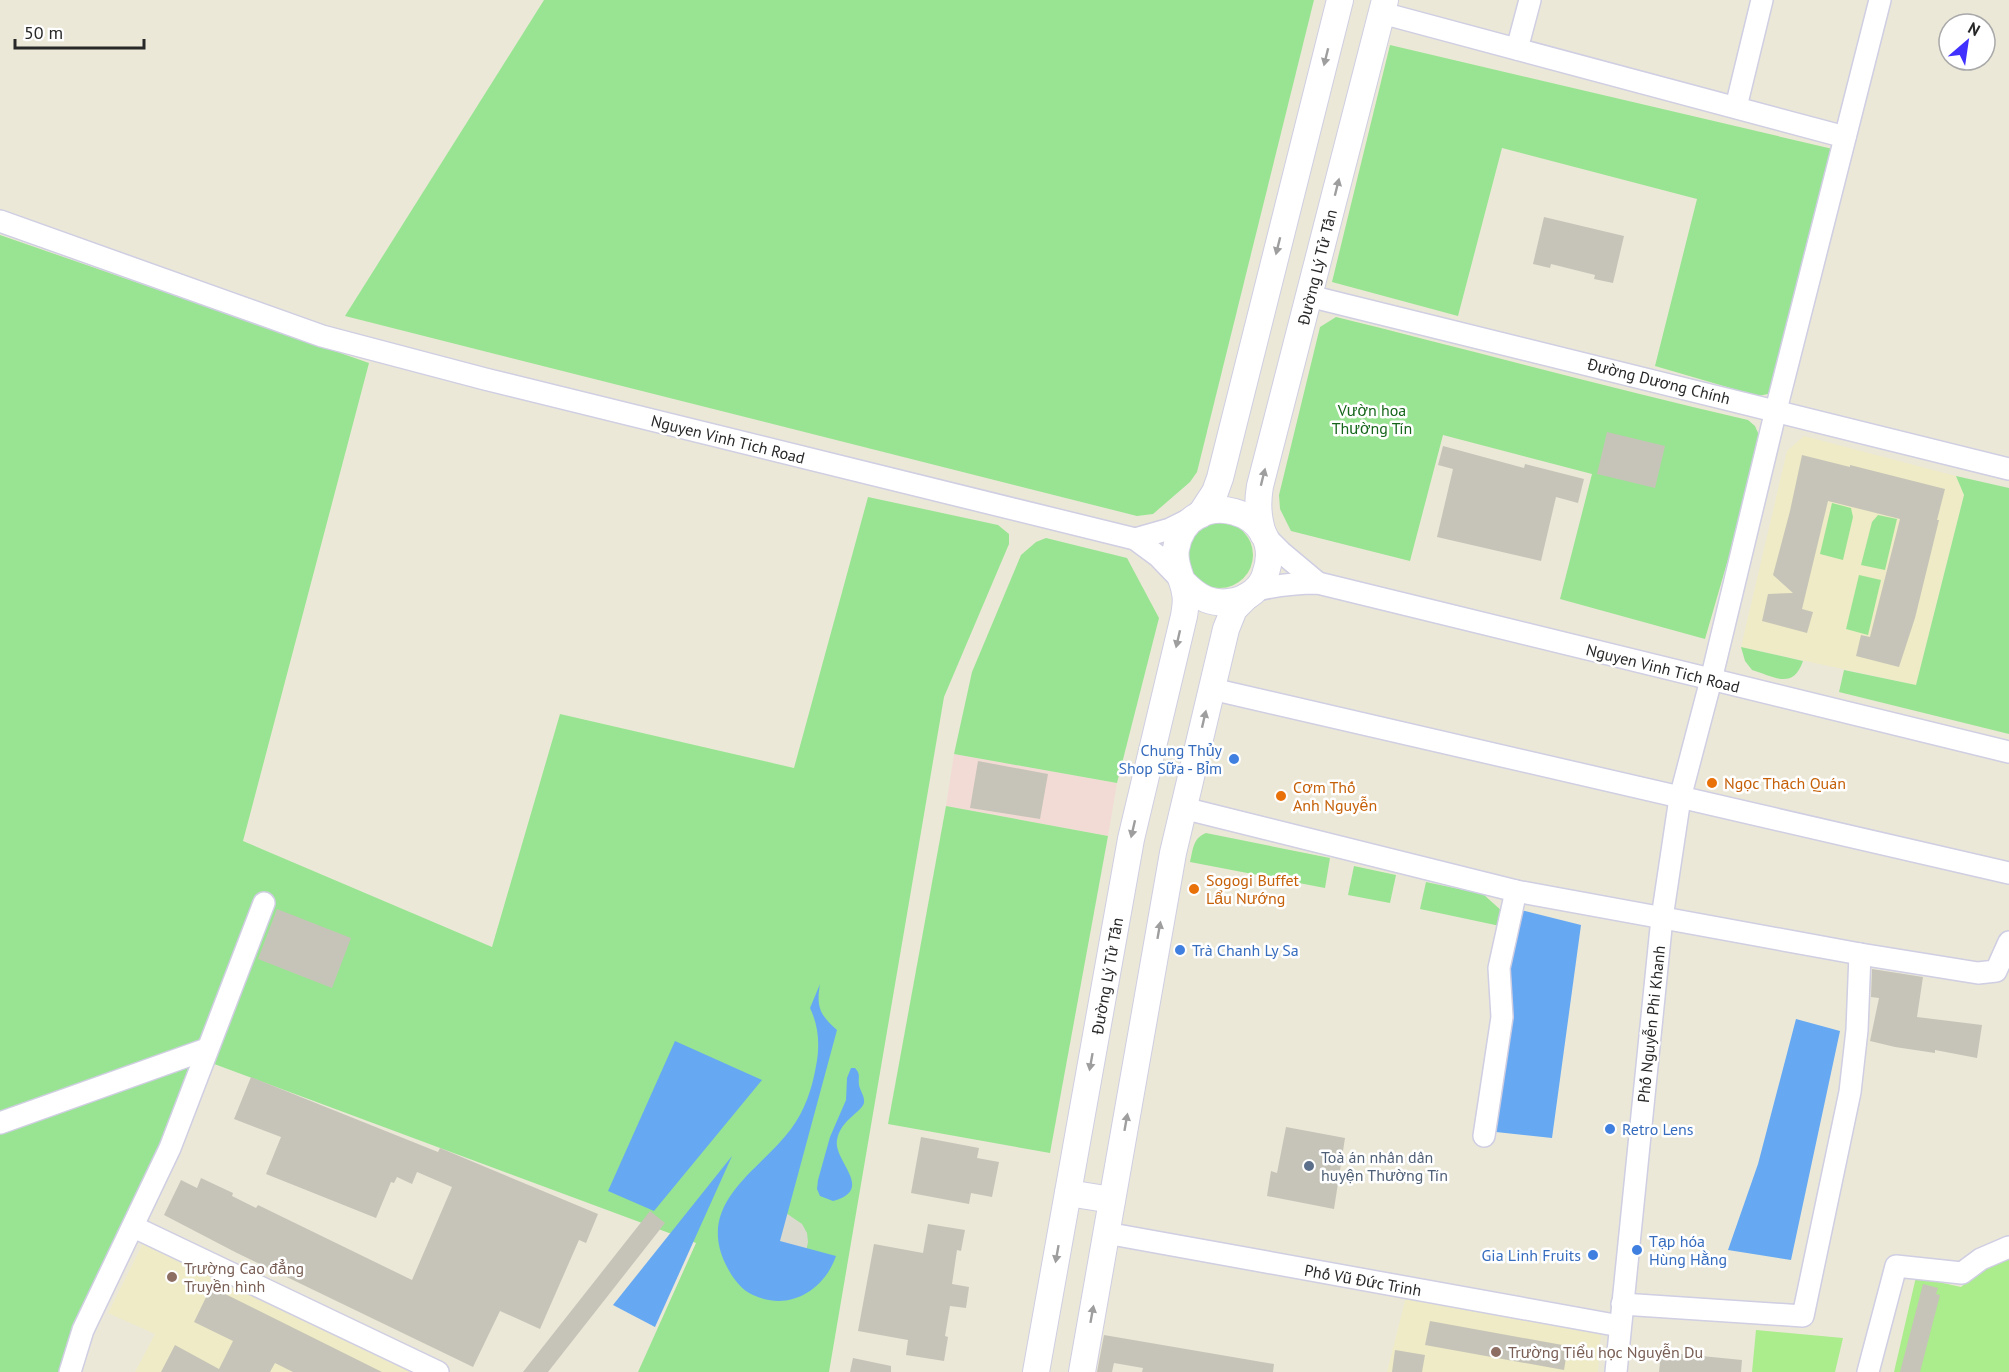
<svg xmlns="http://www.w3.org/2000/svg" width="2009" height="1372" viewBox="0 0 2009 1372" font-family="'PT Sans',sans-serif">
	<style>
		.education { fill: #eeebc6 }
		.medical { fill: #f3dbd5 }
		.green { fill: #99e492 }
		.pitch { fill: #abec8d }
		.plaza { fill: #dbdacf }
		.water { fill: #66a9f2 }
		.building { fill: #c6c4b8 }
		.lines { fill: none; stroke-linecap: round; stroke-linejoin: round }
		.minor-casing { stroke: #cfcee2; stroke-width: 24 }
		.tertiary-casing { stroke: #cfcee2; stroke-width: 28 }
		.minor { stroke: #fff; stroke-width: 21 }
		.tertiary { stroke: #fff; stroke-width: 26 }
		.oneway { fill: #9e9e9e }
		.shop-dot { fill: #3f7fe0; stroke: #fff; stroke-width: 2 }
		.food-dot { fill: #e8710a; stroke: #fff; stroke-width: 2 }
		.service-dot { fill: #5c6f8a; stroke: #fff; stroke-width: 2 }
		.education-dot { fill: #8d6e63; stroke: #fff; stroke-width: 2 }
		.labels { text-anchor: middle; stroke-width: 5; stroke-linejoin: round; paint-order: stroke }
		.street-label { font-size: 16px; fill: #282828; stroke: #fff }
		.park-label { font-size: 16px; fill: #16661b; stroke: #fff }
		.shop-label { font-size: 16px; fill: #366cbe; stroke: #fff; text-anchor: start }
		.food-label { font-size: 16px; fill: #c56008; stroke: #fff; text-anchor: start }
		.service-label { font-size: 16px; fill: #4e5e75; stroke: #fff; text-anchor: start }
		.education-label { font-size: 16px; fill: #785e54; stroke: #fff; text-anchor: start }
	</style>
	<rect width="100%" height="100%" fill="#ebe8d8"/>
	<g class="education">
		<path d="M1804,436L1956,476L1964,495L1916,685L1741,647L1787,451Z"/>
		<path d="M144,1241L414,1372H135L155,1334L108,1313Z"/>
		<path d="M1406,1297L1601,1332L1598,1372H1387Z"/>
	</g>
	<path class="medical" d="M954,754L1117,783L1108,836L946,806Z"/>
	<g class="green">
		<path d="M544,0H1314L1197,472L1190,482L1153,514L1137,516L345,316Z"/>
		<path d="M1390,45L1837,150L1774,386L1768,394L1758,396L1655,366L1697,199L1502,148L1458,316L1332,282Z"/>
		<path d="M0,235L369,363L243,841L492,947L560,714L794,768L868,497L998,525L1009,534V544L944,697L829,1372H638L696,1243L198,1058L61,1372H0Z"/>
		<path d="M1336,317C1474,351 1610,388 1748,420L1755,426L1762,442L1705,639L1560,599L1592,474L1443,435L1410,561L1291,531L1280,509L1279,495L1320,327Z"/>
		<path d="M1956,476L2009,488V734L1839,692L1844,670L1916,685L1964,495Z"/>
		<path d="M1832,503L1851,508L1853,517L1843,560L1820,554Z"/>
		<path d="M1878,515L1897,519L1885,570L1861,565L1872,522Z"/>
		<circle cx="1220" cy="555" r="33"/>
		<path d="M1046,538L1127,558L1159,618L1117,783L954,754L972,672L1021,555L1036,542Z"/>
		<path d="M1859,575L1881,580L1868,635L1846,629Z"/>
		<path d="M1741,647L1803,661C1793,690 1775,677 1752,670L1745,661Z"/>
		<path d="M946,806L1108,836L1050,1153L888,1124Z"/>
		<path d="M1206,833L1330,858L1325,888L1190,862C1193,849 1193,838 1206,833Z"/>
		<path d="M1354,866L1396,875L1390,903L1348,895Z"/>
		<path d="M1426,882L1483,894L1503,912L1500,926L1420,909Z"/>
	</g>
	<g class="pitch">
		<path d="M2009,1258V1372H1894L1916,1277L1961,1287C1975,1275 1990,1262 2009,1258Z"/>
		<path d="M1756,1330L1843,1338L1835,1372H1752Z"/>
	</g>
	<path class="plaza" d="M786,1213L802,1224L807,1233L808,1242L806,1252L750,1236Z"/>
	<g class="water">
		<path d="M1517,909L1581,925L1552,1138L1496,1132L1511,1026L1509,970Z"/>
		<path d="M820,984C816,1007 820,1015 837,1030L780,1241L836,1256C824,1291 788,1312 753,1295C741,1290 732,1277 726,1265C695,1202 760,1171 791,1129C805,1110 812,1089 816,1066C820,1046 819,1027 810,1008Z"/>
		<path d="M1796,1019L1840,1031L1791,1260L1728,1250L1758,1164Z"/>
		<path d="M675,1041L762,1080L654,1211L608,1191Z"/>
		<path d="M851,1068H855C861,1074 858,1077 859,1085C860,1091 865,1096 864,1103C861,1113 841,1119 837,1140C833,1161 876,1190 833,1201L820,1196L817,1189L818,1180L830,1137L846,1100L847,1078Z"/>
		<path d="M732,1156L655,1327L613,1305Z"/>
	</g>
	<g class="building">
		<path d="M1544,217L1624,236L1613,283L1594,279L1595,275L1551,264L1550,268L1533,264Z"/>
		<path d="M1607,432L1665,446L1655,488L1597,474Z"/>
		<path d="M1443,446L1524,468L1525,464L1584,479L1578,503L1556,497L1541,561L1437,537L1453,469L1438,465Z"/>
		<path d="M1802,455L1850,467V465L1945,489L1937,520H1939L1915,618L1899,667L1856,656L1861,635L1870,637L1900,519L1828,501L1802,609L1813,612L1807,633L1762,621L1768,594L1793,593L1773,575L1790,511Z"/>
		<path d="M978,761L1048,774L1040,819L970,808Z"/>
		<path d="M277,909L351,938L332,988L258,959Z"/>
		<path d="M1872,969L1923,977L1917,1017L1982,1025L1977,1058L1935,1050V1053L1895,1047L1870,1041L1879,998L1871,997Z"/>
		<path d="M251,1077L438,1152L440,1148L598,1214L586,1243L579,1240L540,1329L500,1311L473,1367L235,1252L164,1215L181,1180L197,1188L201,1178L233,1193L232,1196L256,1208L258,1205L412,1280L452,1187L417,1172L412,1184L397,1177L394,1183L391,1182L376,1218L266,1174L281,1137L234,1119Z"/>
		<path d="M1286,1127L1345,1138L1334,1209L1267,1196L1271,1171L1277,1173Z"/>
		<path d="M921,1137L979,1148L977,1158L999,1162L992,1197L971,1193L969,1204L911,1193Z"/>
		<path d="M650,1211L665,1223L548,1372H523Z"/>
		<path d="M928,1224L965,1230L961,1251L957,1250L952,1284L969,1287L966,1308L950,1306L945,1336L948,1337L944,1361L906,1355L908,1340L858,1331L874,1244L923,1253Z"/>
		<path d="M1923,1284L1938,1288L1936,1294L1940,1295L1920,1372H1900Z"/>
		<path d="M211,1287L382,1372H293L275,1363L270,1372H161L175,1345L219,1369L233,1341L194,1322Z"/>
		<path d="M1430,1321L1568,1346L1564,1370L1425,1345Z"/>
		<path d="M1104,1335L1274,1364L1273,1372H1142L1143,1368L1114,1363L1112,1372H1097Z"/>
		<path d="M1395,1350L1425,1355L1422,1372H1392Z"/>
		<path d="M1661,1352L1742,1360L1741,1372H1659Z"/>
		<path d="M853,1358L891,1366V1372H850Z"/>
	</g>
	<g class="lines">
		<defs>
			<g id="minor">
				<path d="M1382,13L1845,137"/>
				<path d="M1517,49L1530,0"/>
				<path d="M1736,107L1762,0"/>
				<path d="M0,221L322,336L485,379L1135,539L1158,556L1183,582"/>
				<path d="M1309,296L2009,469"/>
				<path d="M1263,534L1281,552L1318,583"/>
				<path d="M1135,539L1170,529L1194,517"/>
				<path d="M1254,591C1276,585 1296,583 1318,583L2009,752"/>
				<path d="M1212,689L2009,873"/>
				<path d="M1183,808L1516,891L1860,954L1978,973L1996,971L2009,942"/>
				<path d="M0,1123L207,1049"/>
				<path d="M1484,1136L1502,1017L1499,968L1516,891"/>
				<path d="M134,1227L438,1372"/>
				<path d="M1106,1233L1620,1326"/>
				<path d="M1622,1304L1803,1316L1850,1092L1857,1030L1860,954"/>
				<path d="M70,1372L83,1330L170,1148L264,903"/>
				<path d="M1616,1372L1662,918L1680,798L1711,680L1776,410L1880,0"/>
				<path d="M1868,1372L1896,1266L1962,1273L1981,1259L2009,1247"/>
			</g>
			<g id="tertiary">
				<path d="M1200,515L1215,492L1220,478L1340,0"/>
				<path d="M1263,534C1258,517 1257,504 1260,486L1385,0"/>
				<path d="M1068,1193L1112,1200"/>
				<path d="M1036,1372L1131,839L1184,616C1185,609 1187,601 1185,593C1183,578 1173,565 1176,549C1187,482 1290,508 1265,575C1261,588 1248,598 1235,601C1213,606 1198,598 1183,582"/>
				<path d="M1082,1372L1173,853L1226,629L1234,609L1247,596"/>
			</g>
		</defs>
		<use href="#minor" class="minor-casing"/>
		<use href="#tertiary" class="tertiary-casing"/>
		<use href="#minor" class="minor"/>
		<use href="#tertiary" class="tertiary"/>
	</g>
	<defs><path id="oneway-solid" d="M-6-.8H1V-3.2L6.5 0L1 3.2V.8H-6Z" transform="scale(1.5)"/></defs>
	<g class="oneway">
		<use href="#oneway-solid" transform="translate(1326 57) rotate(104)"/>
		<use href="#oneway-solid" transform="translate(1337 187) rotate(-76)"/>
		<use href="#oneway-solid" transform="translate(1278 246) rotate(104)"/>
		<use href="#oneway-solid" transform="translate(1263 477) rotate(-76)"/>
		<use href="#oneway-solid" transform="translate(1178 639) rotate(103)"/>
		<use href="#oneway-solid" transform="translate(1204 719) rotate(-77)"/>
		<use href="#oneway-solid" transform="translate(1133 829) rotate(103)"/>
		<use href="#oneway-solid" transform="translate(1159 930) rotate(-80)"/>
		<use href="#oneway-solid" transform="translate(1091 1062) rotate(100)"/>
		<use href="#oneway-solid" transform="translate(1126 1122) rotate(-80)"/>
		<use href="#oneway-solid" transform="translate(1057 1254) rotate(100)"/>
		<use href="#oneway-solid" transform="translate(1092 1314) rotate(-80)"/>
	</g>
	<g class="shop-dot">
		<circle cx="1234" cy="759" r="6"/>
		<circle cx="1180" cy="950" r="6"/>
		<circle cx="1610" cy="1129" r="6"/>
		<circle cx="1637" cy="1250" r="6"/>
		<circle cx="1593" cy="1255" r="6"/>
	</g>
	<g class="food-dot">
		<circle cx="1712" cy="783" r="6"/>
		<circle cx="1281" cy="796" r="6"/>
		<circle cx="1194" cy="889" r="6"/>
	</g>
	<circle class="service-dot" cx="1309" cy="1166" r="6"/>
	<g class="education-dot">
		<circle cx="172" cy="1277" r="6"/>
		<circle cx="1496" cy="1352" r="6"/>
	</g>
	<g class="labels">
		<g class="street-label">
			<text transform="translate(1317 267) rotate(-76)" y="6">Đường Lý Tử Tấn</text>
			<text transform="translate(1659 381) rotate(14)" y="6">Đường Dương Chính</text>
			<text transform="translate(728 439) rotate(14)" y="6">Nguyen Vinh Tich Road</text>
			<text transform="translate(1663 668) rotate(14)" y="6">Nguyen Vinh Tich Road</text>
			<text transform="translate(1107 976) rotate(-80)" y="6">Đường Lý Tử Tấn</text>
			<text transform="translate(1651 1024) rotate(-84)" y="6">Phố Nguyễn Phi Khanh</text>
			<text transform="translate(1363 1280) rotate(10)" y="6">Phố Vũ Đức Trinh</text>
		</g>
		<g class="park-label">
			<text x="1372" y="416">Vườn hoa<tspan x="1372" dy="18">Thường Tín</tspan></text>
		</g>
		<g class="shop-label">
			<text x="1222" y="756" text-anchor="end">Chung Thủy<tspan x="1222" dy="18">Shop Sữa - Bỉm</tspan></text>
			<text x="1192" y="956">Trà Chanh Ly Sa</text>
			<text x="1622" y="1135">Retro Lens</text>
			<text x="1649" y="1247">Tạp hóa<tspan x="1649" dy="18">Hùng Hằng</tspan></text>
			<text x="1581" y="1261" text-anchor="end">Gia Linh Fruits</text>
		</g>
		<g class="food-label">
			<text x="1724" y="789">Ngọc Thạch Quán</text>
			<text x="1293" y="793">Cơm Thố<tspan x="1293" dy="18">Anh Nguyễn</tspan></text>
			<text x="1206" y="886">Sogogi Buffet<tspan x="1206" dy="18">Lẩu Nướng</tspan></text>
		</g>
		<g class="service-label">
			<text x="1321" y="1163">Toà án nhân dân<tspan x="1321" dy="18">huyện Thường Tín</tspan></text>
		</g>
		<g class="education-label">
			<text x="184" y="1274">Trường Cao đẳng<tspan x="184" dy="18">Truyền hình</tspan></text>
			<text x="1508" y="1358">Trường Tiểu học Nguyễn Du</text>
		</g>
	</g>
	<g transform="translate(1967 42) rotate(29)"><circle r="28" fill="#ffffff" stroke="#a9a9a9" stroke-width="1.5"/>
	<path d="M0-4.5L10 22L0 15L-10 22Z" fill="#4031ff"/>
	<text y="-9" font-size="16" font-weight="bold" text-anchor="middle" fill="#282828">N</text>
	</g>
	<path d="M15 39v9h129v-9" fill="none" stroke="#282828" stroke-width="3"/>
	<text x="24" y="39" font-size="18" fill="#282828" stroke="#ffffff" stroke-width="4.5" paint-order="stroke">50 m</text>
</svg>
